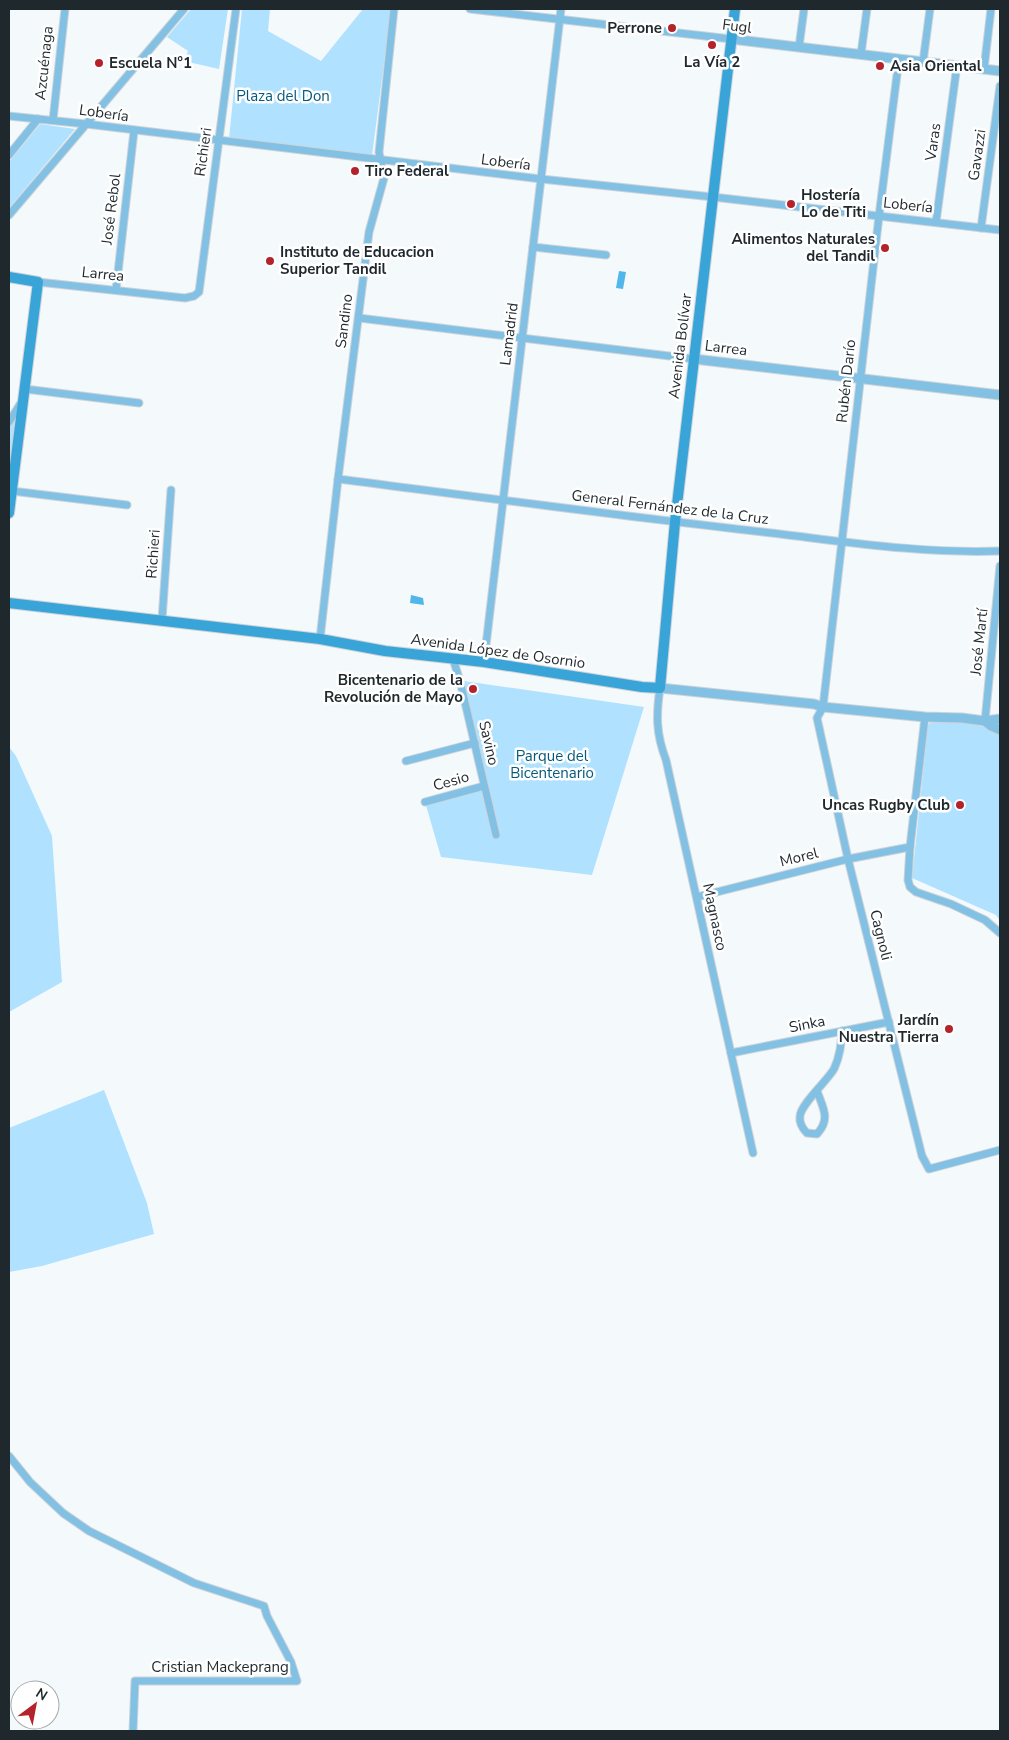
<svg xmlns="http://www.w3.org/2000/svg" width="1009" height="1740" viewBox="0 0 1009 1740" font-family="'Nunito Sans',sans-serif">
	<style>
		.green { fill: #b0e2ff }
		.water { fill: #51b6ea }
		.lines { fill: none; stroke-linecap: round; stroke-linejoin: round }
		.minor-casing { stroke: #ced3d7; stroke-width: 9 }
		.tertiary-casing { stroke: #ced3d7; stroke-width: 11 }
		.secondary-casing { stroke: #ced3d7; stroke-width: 12 }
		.minor { stroke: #83c1e4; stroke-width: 7 }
		.tertiary { stroke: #83c1e4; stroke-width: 9 }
		.secondary { stroke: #39a4d8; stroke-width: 10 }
		.poi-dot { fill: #b4232b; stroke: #fff; stroke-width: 2 }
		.labels { text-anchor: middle; stroke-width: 5; stroke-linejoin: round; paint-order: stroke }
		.street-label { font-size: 15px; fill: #1f282d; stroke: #fff }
		.poi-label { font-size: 15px; font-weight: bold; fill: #1f282d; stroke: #fff; text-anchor: end }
		.park-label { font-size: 15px; fill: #06597c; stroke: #fff }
	</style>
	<rect width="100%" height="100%" fill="#f4f9fc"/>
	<g class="green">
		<path d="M191,9H228L219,69L184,61L188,51L167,37Z"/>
		<path d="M242,9H270L268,31L321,61L363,9H391L372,156L229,139Z"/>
		<path d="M40,124L75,129L9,208V162Z"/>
		<path d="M17,412L9,476V426Z"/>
		<path d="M464,681L644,707L592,875L441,857L425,802L484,786Z"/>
		<path d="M951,719L980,725L1000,733V921L996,915L912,878L928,725L930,723Z"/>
		<path d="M9,747L16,756L52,836L62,982L9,1012Z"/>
		<path d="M104,1090L147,1203L154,1234L42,1266L9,1272V1128Z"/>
	</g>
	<g class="water">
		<path d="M619,271L626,272L623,289L616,288Z"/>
		<path d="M411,595L423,598L424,605L410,603Z"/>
	</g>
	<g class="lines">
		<defs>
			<g id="minor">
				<path d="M470,9L731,39"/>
				<path d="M799,47L804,9"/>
				<path d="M861,54L867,9"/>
				<path d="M899,59L879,216L823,707L817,718L848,859L922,1156L929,1169L1000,1150"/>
				<path d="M923,62L930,9"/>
				<path d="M984,69L991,9"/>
				<path d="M9,116L86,124L541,179L713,197L1000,230"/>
				<path d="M53,120L65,9"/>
				<path d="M9,155L38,119"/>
				<path d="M9,215L184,9"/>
				<path d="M936,222L957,65"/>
				<path d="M981,228L1000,86"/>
				<path d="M533,247L606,255"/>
				<path d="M38,282L185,298L194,296L199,292L236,9"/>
				<path d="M116,290L134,131"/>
				<path d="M359,318L694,359"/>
				<path d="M25,389L139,403"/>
				<path d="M9,422L22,401"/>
				<path d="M338,479C479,497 621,516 763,532C841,541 921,554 1000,551"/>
				<path d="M12,491L127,505"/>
				<path d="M162,620L171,490"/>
				<path d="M320,639L338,479L369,232L384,178L379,152L394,9"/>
				<path d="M453,659L460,681L496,835"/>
				<path d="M484,662L561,9"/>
				<path d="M660,688C656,715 656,734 666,760L753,1153"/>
				<path d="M925,717L910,847L908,880L910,887L916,892L951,904L985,920L1000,933"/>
				<path d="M985,721L1000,566"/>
				<path d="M406,761L475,743"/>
				<path d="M425,802L484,786"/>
				<path d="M697,897L848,859L910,847"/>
				<path d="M731,1053L889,1022"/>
				<path d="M817,1091C823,1108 831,1119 817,1134L807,1133C802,1128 799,1123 800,1116C801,1104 827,1081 834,1069C840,1056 841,1045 842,1031"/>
				<path d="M9,1456L30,1482L63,1513L89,1531L194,1583L264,1606L267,1616L291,1662L297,1681H135L133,1731"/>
			</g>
			<g id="tertiary">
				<path d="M731,39L1000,71"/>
				<path d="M694,359L1000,395"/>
				<path d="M660,688L814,704L823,707L925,717L962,718L985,721L1000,719"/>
				<path d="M985,721L991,726L1000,730"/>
			</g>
			<g id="secondary">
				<path d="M9,277L38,282L9,513"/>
				<path d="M9,603L320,639L385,651L484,662L642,687L660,688L675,522L735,9"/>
			</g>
		</defs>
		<use href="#minor" class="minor-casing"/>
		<use href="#tertiary" class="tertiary-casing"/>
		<use href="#secondary" class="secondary-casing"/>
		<use href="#minor" class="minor"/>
		<use href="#tertiary" class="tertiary"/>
		<use href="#secondary" class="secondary"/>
	</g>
	<g class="poi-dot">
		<circle cx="672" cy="28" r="5"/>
		<circle cx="712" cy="45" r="5"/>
		<circle cx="99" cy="63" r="5"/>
		<circle cx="880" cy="66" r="5"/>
		<circle cx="355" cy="171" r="5"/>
		<circle cx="791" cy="204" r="5"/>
		<circle cx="885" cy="248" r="5"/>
		<circle cx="270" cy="261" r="5"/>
		<circle cx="473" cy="689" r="5"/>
		<circle cx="960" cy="805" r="5"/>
		<circle cx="949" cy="1029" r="5"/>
	</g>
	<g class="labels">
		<g class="street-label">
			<text transform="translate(737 26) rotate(7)" y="5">Fugl</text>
			<text transform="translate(44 63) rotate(-84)" y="5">Azcuénaga</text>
			<text transform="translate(104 113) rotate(8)" y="5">Lobería</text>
			<text transform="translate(933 142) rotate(-82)" y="5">Varas</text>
			<text transform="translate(203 152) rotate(-82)" y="5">Richieri</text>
			<text transform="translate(977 155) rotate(-82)" y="5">Gavazzi</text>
			<text transform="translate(506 162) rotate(7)" y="5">Lobería</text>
			<text transform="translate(908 205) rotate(6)" y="5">Lobería</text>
			<text transform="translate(111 209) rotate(-83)" y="5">José Rebol</text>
			<text transform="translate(103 274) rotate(6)" y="5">Larrea</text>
			<text transform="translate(344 321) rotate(-83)" y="5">Sandino</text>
			<text transform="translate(509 334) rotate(-83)" y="5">Lamadrid</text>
			<text transform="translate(680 346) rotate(-83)" y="5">Avenida Bolívar</text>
			<text transform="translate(726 348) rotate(7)" y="5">Larrea</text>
			<text transform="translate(846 381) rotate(-84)" y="5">Rubén Darío</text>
			<text transform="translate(670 507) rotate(7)" y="5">General Fernández de la Cruz</text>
			<text transform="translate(153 554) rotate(-86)" y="5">Richieri</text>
			<text transform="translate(979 642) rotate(-84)" y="5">José Martí</text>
			<text transform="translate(498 651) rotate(8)" y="5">Avenida López de Osornio</text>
			<text transform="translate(489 743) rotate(77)" y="5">Savino</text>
			<text transform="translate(451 781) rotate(-16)" y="5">Cesio</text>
			<text transform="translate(799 857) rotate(-14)" y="5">Morel</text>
			<text transform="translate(715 917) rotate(78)" y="5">Magnasco</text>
			<text transform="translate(881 935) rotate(76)" y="5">Cagnoli</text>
			<text transform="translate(807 1024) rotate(-11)" y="5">Sinka</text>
			<text x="220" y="1672">Cristian Mackeprang</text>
		</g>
		<g class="poi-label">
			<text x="662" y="33">Perrone</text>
			<text x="712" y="67" text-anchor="middle">La Vía 2</text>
			<text x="109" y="68" text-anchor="start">Escuela N°1</text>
			<text x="890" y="71" text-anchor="start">Asia Oriental</text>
			<text x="365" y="176" text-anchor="start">Tiro Federal</text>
			<text x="801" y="200" text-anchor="start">Hostería<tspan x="801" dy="17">Lo de Titi</tspan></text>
			<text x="875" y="244">Alimentos Naturales<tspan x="875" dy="17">del Tandil</tspan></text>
			<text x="280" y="257" text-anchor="start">Instituto de Educacion<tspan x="280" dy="17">Superior Tandil</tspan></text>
			<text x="463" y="685">Bicentenario de la<tspan x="463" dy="17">Revolución de Mayo</tspan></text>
			<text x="950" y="810">Uncas Rugby Club</text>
			<text x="939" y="1025">Jardín<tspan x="939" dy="17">Nuestra Tierra</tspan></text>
		</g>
		<g class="park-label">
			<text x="283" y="101">Plaza del Don</text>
			<text x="552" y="761">Parque del<tspan x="552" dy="17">Bicentenario</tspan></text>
		</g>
	</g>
	<rect width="1009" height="1740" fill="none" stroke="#1f282d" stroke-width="20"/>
	<g transform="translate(35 1705) rotate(32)"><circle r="24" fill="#ffffff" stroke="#a5a9ab"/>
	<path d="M0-4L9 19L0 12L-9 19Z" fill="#b4232b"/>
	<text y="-8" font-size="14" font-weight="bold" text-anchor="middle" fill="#1f282d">N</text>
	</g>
</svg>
